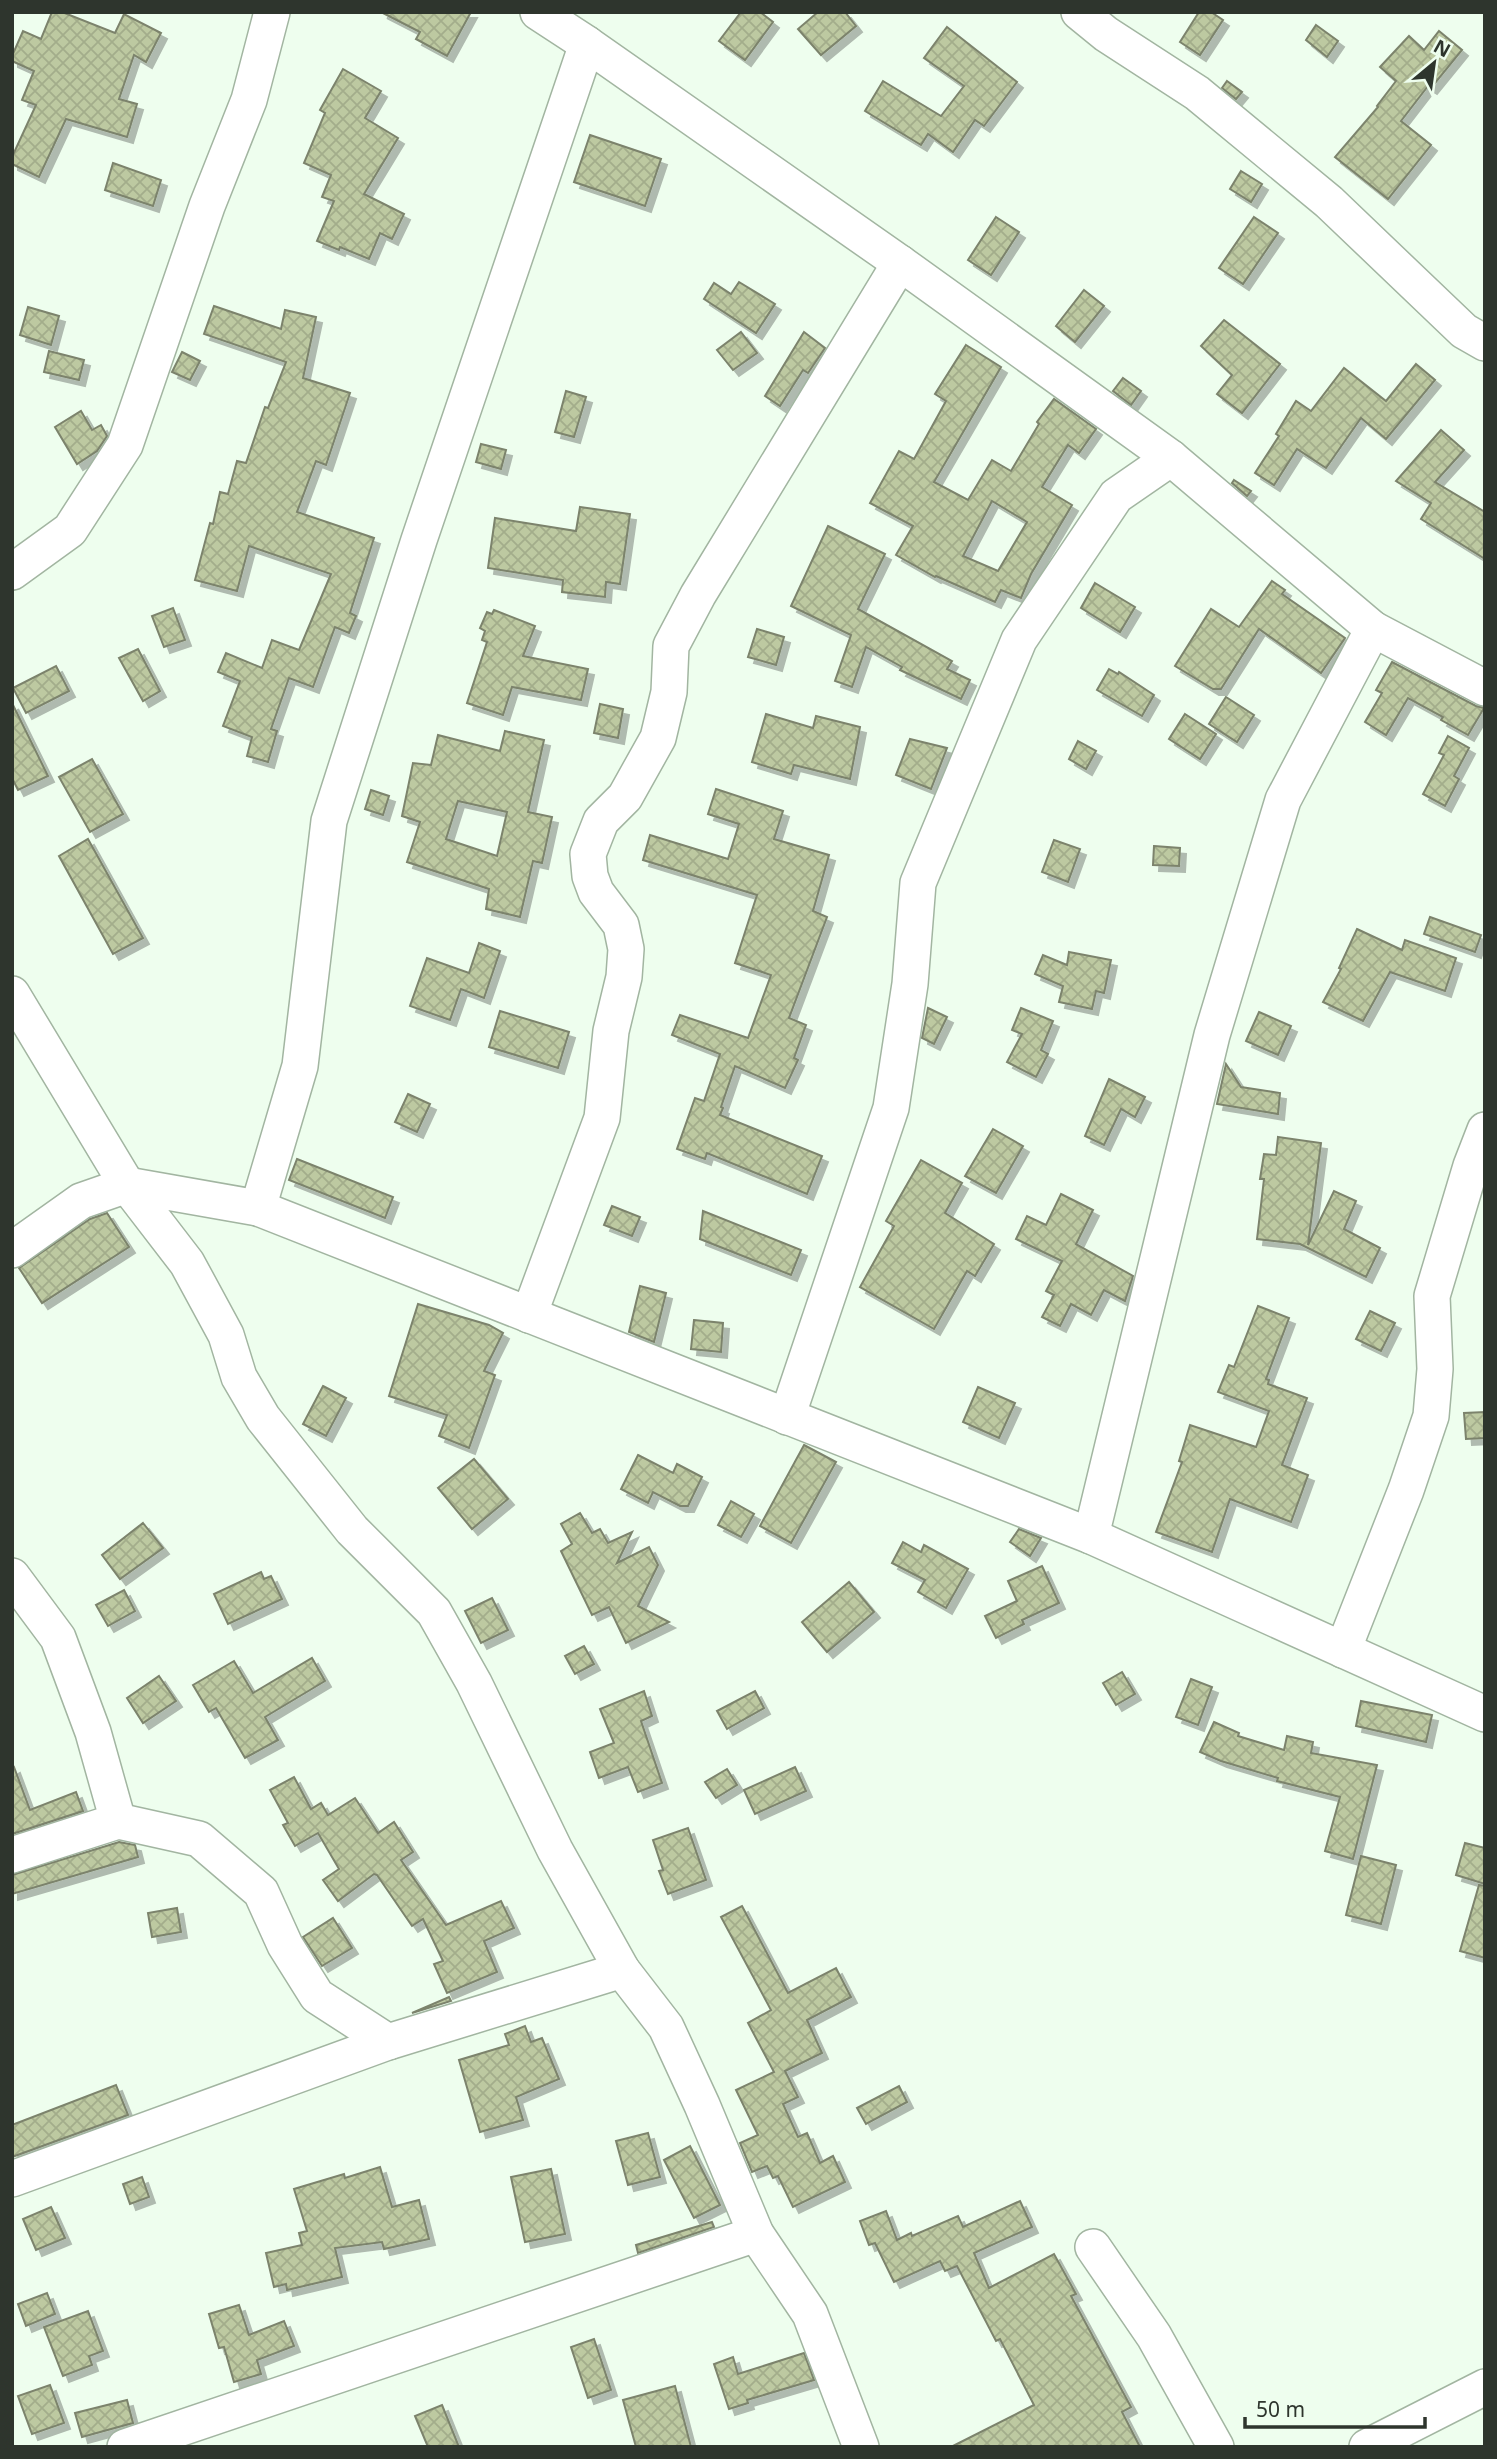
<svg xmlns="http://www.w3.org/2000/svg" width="1497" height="2459" viewBox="0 0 1497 2459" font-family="'Noto Sans',sans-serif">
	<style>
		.building { fill: url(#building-cross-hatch); stroke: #7c836c; stroke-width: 2; fill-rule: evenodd; filter: url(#shadow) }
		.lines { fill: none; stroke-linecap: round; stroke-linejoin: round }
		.minor-casing { stroke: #a2b5a1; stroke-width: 38 }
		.minor { stroke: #fff; stroke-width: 35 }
	</style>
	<defs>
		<pattern id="building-cross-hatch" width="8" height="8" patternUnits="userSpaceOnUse" patternTransform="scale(1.75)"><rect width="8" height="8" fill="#bdc9a1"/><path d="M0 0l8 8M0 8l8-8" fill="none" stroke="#a3ad8b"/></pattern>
		<filter id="shadow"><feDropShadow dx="6" dy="6" stdDeviation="0" flood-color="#0004"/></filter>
	</defs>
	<rect width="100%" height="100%" fill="#eefeee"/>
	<g class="building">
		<path d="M52,12H62L115,33L124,14L161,33L146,62L134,55L119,99L137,104L127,137L66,119L39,177L12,164V157L36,105L22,100L34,71L12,61V56L23,31L41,39Z"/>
		<path d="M381,12H471L447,56L416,39L420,32Z"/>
		<path d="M741,12H760L773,22L745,60L719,41Z"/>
		<path d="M818,12H845L856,26L821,55L798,29Z"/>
		<path d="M1199,12H1211L1223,20L1200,55L1180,42Z"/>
		<path d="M1316,25L1338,41L1327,57L1306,40Z"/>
		<path d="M947,27L1017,82L984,126L975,120L953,152L928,134L921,145L865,111L883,81L941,116L964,86L924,58Z"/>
		<path d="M1439,31L1462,50L1431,88L1428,86L1401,121L1431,145L1388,199L1335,157L1378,107L1377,106L1396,81L1380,67L1409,36L1424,50Z"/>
		<path d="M343,69L381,91L365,118L398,138L364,194L404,214L392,239L380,233L369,259L340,247L339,250L317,241L334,201L322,197L331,175L304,163L325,113L320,110Z"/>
		<path d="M1227,81L1242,92L1236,99L1222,88Z"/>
		<path d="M590,135L661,159L645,206L574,182Z"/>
		<path d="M113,163L161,180L153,206L105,190Z"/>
		<path d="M1241,171L1262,184L1251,202L1230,189Z"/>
		<path d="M996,217L1019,232L991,275L968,260Z"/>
		<path d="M1254,217L1278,233L1243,284L1219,268Z"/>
		<path d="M739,282L775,304L756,333L704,299L714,283L731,294Z"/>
		<path d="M1084,290L1104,306L1075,342L1056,326Z"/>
		<path d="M214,306L281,329L285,310L316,317L303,378L350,393L326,465L316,461L297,512L374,538L350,613L356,616L349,633L335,627L313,687L289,678L271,729L277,731L268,762L247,756L252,737L223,726L240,681L218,672L226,653L262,668L272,640L299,650L331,574L249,546L237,591L195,580L210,523L213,524L220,492L228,494L237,461L246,463L265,407L268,408L286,362L204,334Z"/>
		<path d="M28,307L59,316L51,345L20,335Z"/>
		<path d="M1224,320L1280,364L1242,413L1217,394L1232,375L1201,346Z"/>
		<path d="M741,332L757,353L733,370L717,350Z"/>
		<path d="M804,332L825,348L808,373L803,370L780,406L765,396Z"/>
		<path d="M966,345L1001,367L934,482L968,500L992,460L1011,471L1039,424L1037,422L1054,399L1096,429L1079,453L1068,445L1042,487L1072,505L1031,574L1021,598L1001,590L995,602L936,576L935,577L896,555L913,526L870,503L899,451L914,459L946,401L935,394ZM992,501L1027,522L998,571L963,556Z"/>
		<path d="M49,351L84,360L79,380L44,372Z"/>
		<path d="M182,352L200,361L190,380L172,372Z"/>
		<path d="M1416,364L1435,380L1386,439L1361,418L1326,468L1297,449L1274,485L1255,473L1279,436L1276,434L1296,401L1311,411L1344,368L1386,401Z"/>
		<path d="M1123,378L1141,391L1131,405L1113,391Z"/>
		<path d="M566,391L586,397L574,437L555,432Z"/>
		<path d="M81,411L92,430L101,425L107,436L97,451L77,464L55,427Z"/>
		<path d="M1441,430L1464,450L1435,482L1485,512V559L1421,519L1431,503L1396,481Z"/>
		<path d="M481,444L506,450L501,469L476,462Z"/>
		<path d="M1234,480L1251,491L1247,496L1232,483Z"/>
		<path d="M580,507L630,514L620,584L606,582L605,597L562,592L563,580L488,568L495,518L576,531Z"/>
		<path d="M828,526L885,554L858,609L952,661L947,669L970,680L961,699L900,670L902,667L866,647L852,687L835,681L851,635L791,606Z"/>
		<path d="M1272,581L1285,590L1282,594L1345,638L1321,673L1259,629L1221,689H1213L1175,666L1211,609L1239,627Z"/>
		<path d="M1095,583L1135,607L1120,632L1081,608Z"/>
		<path d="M173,608L185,640L164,647L152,616Z"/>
		<path d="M494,610L535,626L523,656L588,669L581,700L512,687L503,715L467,703L487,642L482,640L485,631L480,628L487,612L492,614Z"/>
		<path d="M757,629L784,637L776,665L748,657Z"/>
		<path d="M138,649L160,691L143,701L119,658Z"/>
		<path d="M1392,662L1476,706L1484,708L1468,735L1441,720L1443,717L1408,698L1386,735L1365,722L1382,693L1376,690Z"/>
		<path d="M56,666L69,691L26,713L13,688Z"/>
		<path d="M1109,669L1118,674L1119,672L1154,695L1142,716L1097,690Z"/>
		<path d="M1226,697L1254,715L1237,742L1209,724Z"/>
		<path d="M12,703L48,776L18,790L12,778Z"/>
		<path d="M600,704L623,709L618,738L594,733Z"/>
		<path d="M766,714L813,728L816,716L860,727L850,779L794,765L791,774L752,762Z"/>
		<path d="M1185,714L1216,734L1200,759L1169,739Z"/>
		<path d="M505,731L544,740L528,812L552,817L542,863L533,861L520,917L486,909L489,889L407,862L420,822L402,816L413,763L431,765L438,735L500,751ZM458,801L507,812L497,856L446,839Z"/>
		<path d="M1448,736L1469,748L1454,776L1459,779L1445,806L1423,794L1444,755L1439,753Z"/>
		<path d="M910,739L947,748L931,789L896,775Z"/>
		<path d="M1078,741L1096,751L1086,769L1069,759Z"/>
		<path d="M92,759L123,814L90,832L59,777Z"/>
		<path d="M716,789L783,811L774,839L829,855L813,911L827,917L789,1018L806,1025L794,1058L798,1060L785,1088L735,1066L721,1107L723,1108L720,1115L822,1156L807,1194L707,1153L705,1159L677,1149L695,1098L704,1101L720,1054L672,1035L680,1015L748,1038L771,975L735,963L757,895L643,860L650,835L728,859L739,824L708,814Z"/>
		<path d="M371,790L389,796L383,815L365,809Z"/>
		<path d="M88,839L143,938L113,954L59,856Z"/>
		<path d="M1054,840L1080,849L1068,882L1042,872Z"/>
		<path d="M1154,846L1180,848L1179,866L1153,865Z"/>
		<path d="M1430,917L1481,935L1475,952L1424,934Z"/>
		<path d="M1357,929L1402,950L1405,940L1456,958L1445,991L1390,972L1363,1021L1323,1002L1341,969L1339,968Z"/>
		<path d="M479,943L500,951L484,998L461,989L450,1020L410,1006L427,958L469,973Z"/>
		<path d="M1069,952L1111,960L1104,993L1096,991L1092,1009L1059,1002L1063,986L1035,974L1043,955L1067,965Z"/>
		<path d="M928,1008L947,1017L934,1044L922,1038Z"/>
		<path d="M1021,1008L1053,1021L1041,1050L1048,1054L1036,1077L1007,1062L1022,1034L1012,1030Z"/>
		<path d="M500,1011L569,1032L558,1068L489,1047Z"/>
		<path d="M1259,1012L1291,1026L1278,1055L1246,1041Z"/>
		<path d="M1226,1064L1241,1087L1280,1093L1278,1114L1217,1104Z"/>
		<path d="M1109,1079L1145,1097L1135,1117L1121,1109L1104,1145L1085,1136Z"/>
		<path d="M408,1094L430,1104L417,1132L395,1122Z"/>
		<path d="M993,1129L1023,1146L996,1193L965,1176Z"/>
		<path d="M1278,1137L1321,1143L1308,1245L1334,1191L1356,1201L1344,1229L1380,1248L1366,1277L1300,1244L1257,1239L1264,1179H1260L1264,1154L1276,1155Z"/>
		<path d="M297,1159L393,1197L385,1218L289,1180Z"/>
		<path d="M921,1160L962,1183L945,1213L994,1244L975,1276L967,1271L934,1329L860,1287L894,1226L886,1221Z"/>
		<path d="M1061,1194L1093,1210L1076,1244L1133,1276L1125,1301L1104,1290L1091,1315L1071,1304L1060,1326L1042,1317L1054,1295L1046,1291L1062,1261L1016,1239L1027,1216L1046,1225Z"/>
		<path d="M612,1206L640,1217L632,1236L604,1225Z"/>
		<path d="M703,1211L801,1250L791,1275L700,1239Z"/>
		<path d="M107,1213L129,1247L42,1303L19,1268L90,1219Z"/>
		<path d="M640,1286L666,1293L654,1342L629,1332Z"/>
		<path d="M418,1304L489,1325L503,1333L484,1371L495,1375L469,1448L439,1436L447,1415L389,1396Z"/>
		<path d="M1258,1306L1289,1318L1266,1379L1269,1380L1268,1384L1307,1398L1282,1465L1308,1475L1291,1522L1230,1499L1212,1552L1156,1532L1182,1462L1179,1461L1190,1425L1256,1447L1269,1411L1218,1392L1229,1365L1234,1367Z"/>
		<path d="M1370,1311L1395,1323L1381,1351L1356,1339Z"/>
		<path d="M694,1320L723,1323L721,1352L691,1349Z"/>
		<path d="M323,1386L346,1398L326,1436L303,1424Z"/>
		<path d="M978,1387L1015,1403L999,1438L963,1422Z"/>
		<path d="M1485,1412V1438L1466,1439L1464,1413Z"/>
		<path d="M804,1445L836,1462L791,1543L760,1526Z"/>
		<path d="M638,1455L673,1473L677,1464L702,1477L688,1506H680L653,1492L648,1503L621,1489Z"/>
		<path d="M474,1459L508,1499L472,1529L438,1488Z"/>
		<path d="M731,1501L754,1514L741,1537L718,1525Z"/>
		<path d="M580,1513L592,1533L600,1529L608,1543L632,1532L617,1563L649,1547L658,1565L638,1606L669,1622L626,1643L609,1607L592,1615L561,1551L572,1544L561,1524Z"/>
		<path d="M143,1523L163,1548L120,1579L102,1555Z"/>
		<path d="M1019,1529L1041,1538L1030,1556L1010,1542Z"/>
		<path d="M903,1542L921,1552L924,1545L968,1569L946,1608L918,1592L925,1580L892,1563Z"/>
		<path d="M1042,1566L1059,1603L1022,1620L1024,1624L996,1638L985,1616L1017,1601L1008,1581Z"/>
		<path d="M261,1572L264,1579L271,1576L282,1599L228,1624L214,1594Z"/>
		<path d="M849,1582L874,1612L827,1652L802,1622Z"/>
		<path d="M124,1590L135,1611L108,1626L96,1605Z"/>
		<path d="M492,1598L508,1630L481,1643L465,1611Z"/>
		<path d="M584,1646L594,1664L575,1674L565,1656Z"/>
		<path d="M312,1658L325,1681L265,1717L278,1740L245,1758L216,1708L209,1712L193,1685L234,1661L253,1693Z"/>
		<path d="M1122,1672L1135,1694L1116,1705L1103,1683Z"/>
		<path d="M159,1676L176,1701L143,1723L127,1698Z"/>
		<path d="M1191,1679L1212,1687L1198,1725L1176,1717Z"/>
		<path d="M644,1691L652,1716L641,1721L662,1783L638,1792L628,1767L599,1778L590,1752L614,1743L600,1709Z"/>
		<path d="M755,1691L764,1708L727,1729L717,1711Z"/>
		<path d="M1361,1701L1432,1715L1426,1742L1356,1726Z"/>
		<path d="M1214,1722L1239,1733L1238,1736L1284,1750L1287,1736L1313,1742L1311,1753L1377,1765L1353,1859L1325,1851L1340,1797L1277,1781L1278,1778L1221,1761L1200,1752Z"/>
		<path d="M14,1767L30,1810L76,1792L83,1811L12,1834V1768Z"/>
		<path d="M795,1767L806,1791L755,1814L744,1790Z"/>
		<path d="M727,1769L737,1785L716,1798L705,1782Z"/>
		<path d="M294,1777L311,1809L321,1803L328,1815L355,1798L378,1833L394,1822L413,1852L401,1860L446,1925L501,1901L514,1928L484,1941L497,1972L447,1993L434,1964L443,1961L423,1919L412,1926L377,1875L374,1874L338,1901L323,1880L339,1869L318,1833L295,1846L283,1825L288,1823L270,1790Z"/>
		<path d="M688,1828L706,1880L668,1894L659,1871L663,1870L653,1840Z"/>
		<path d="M119,1842L135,1845L138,1857L12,1894V1875Z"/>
		<path d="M1465,1843L1485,1848V1884L1456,1875Z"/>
		<path d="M1361,1856L1396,1865L1381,1924L1346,1915Z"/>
		<path d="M1479,1885L1485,1886V1958L1460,1951Z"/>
		<path d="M742,1906L788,1993L836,1968L851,1997L807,2020L822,2053L785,2071L798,2097L783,2104L798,2137L807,2133L820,2163L833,2156L845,2182L793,2207L778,2176L773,2178L767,2166L752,2172L740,2143L758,2135L736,2090L774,2072L748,2023L771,2010L721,1917Z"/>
		<path d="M177,1908L181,1932L152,1937L148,1913Z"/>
		<path d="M333,1918L352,1948L322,1966L303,1937Z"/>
		<path d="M449,1997L451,2001L412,2013Z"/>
		<path d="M525,2026L531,2042L542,2038L559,2079L516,2097L523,2120L480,2132L459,2060L509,2045L505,2034Z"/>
		<path d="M116,2085L128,2115L12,2157V2125Z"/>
		<path d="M899,2086L907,2102L866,2124L857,2108Z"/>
		<path d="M648,2133L660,2177L628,2185L616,2141Z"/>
		<path d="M690,2146L720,2205L694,2218L664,2160Z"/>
		<path d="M380,2167L392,2207L419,2200L429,2239L384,2249L382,2242L335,2248L342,2277L287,2290L286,2284L274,2287L266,2253L302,2245L299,2233L307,2231L294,2189L344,2174L345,2178Z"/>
		<path d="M551,2169L565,2234L525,2242L511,2177Z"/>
		<path d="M142,2177L149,2197L130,2204L123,2184Z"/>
		<path d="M1020,2201L1032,2227L974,2253L989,2288L1054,2254L1076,2294L1071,2296L1131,2407L1122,2412L1140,2447H951L1034,2405L1000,2339L996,2341L957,2266L945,2271L940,2261L894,2282L875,2243L869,2245L860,2221L886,2211L897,2240L911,2233L912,2236L958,2216L963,2227Z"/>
		<path d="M51,2207L65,2238L36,2250L23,2219Z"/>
		<path d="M712,2222L714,2227L638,2253L636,2245Z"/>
		<path d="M47,2293L55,2314L26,2326L18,2304Z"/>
		<path d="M239,2305L249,2335L284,2321L294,2346L257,2360L261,2374L234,2382L224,2347L219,2348L209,2314Z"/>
		<path d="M88,2311L103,2351L89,2356L92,2365L63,2376L44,2327Z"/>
		<path d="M594,2339L611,2390L588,2398L571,2347Z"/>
		<path d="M804,2353L814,2380L747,2400L748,2403L729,2409L714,2364L733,2357L738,2374Z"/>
		<path d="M50,2385L64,2423L32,2434L18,2396Z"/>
		<path d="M675,2386L691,2447H636L623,2400Z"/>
		<path d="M127,2400L133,2423L82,2437L75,2413Z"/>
		<path d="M442,2405L459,2447H428L415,2416Z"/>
	</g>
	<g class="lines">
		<defs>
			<g id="minor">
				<path d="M538,12L587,44L900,263L1171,458L1373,629L1283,800L1212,1035L1091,1536"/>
				<path d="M1079,12L1106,34L1197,93L1329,202L1464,331L1485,343"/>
				<path d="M12,572L70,530L125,445L207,206L249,100L272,12"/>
				<path d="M1373,629L1485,688"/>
				<path d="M12,994L127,1185L187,1263L226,1335L239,1377L263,1418L352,1530L434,1612L474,1683L555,1850L622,1970L666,2027L702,2105L756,2234L810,2314L861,2447"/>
				<path d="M258,1208L300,1066L329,821L419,540L587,44"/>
				<path d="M12,1250L81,1201L127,1185L258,1208L1091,1536L1485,1714"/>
				<path d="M529,1315L602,1118L611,1031L624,977L626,949L621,925L596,892L590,876L588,854L601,821L625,797L658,738L669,692L671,646L698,595L900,263"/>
				<path d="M787,1417L891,1108L910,984L918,883L1019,640L1116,496L1171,458"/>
				<path d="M12,1576L58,1638L93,1732L118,1821"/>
				<path d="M1343,1650L1406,1490L1431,1416L1435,1369L1432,1296L1471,1166L1485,1130"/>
				<path d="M12,1855L118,1821L199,1839L261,1892L285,1945L317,1996L388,2042"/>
				<path d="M12,2179L388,2042L622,1970"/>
				<path d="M1093,2247L1154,2336L1216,2447"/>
				<path d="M125,2447L756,2234"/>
				<path d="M1367,2447L1485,2387"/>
			</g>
		</defs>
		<use href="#minor" class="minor-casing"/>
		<use href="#minor" class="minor"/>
	</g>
	<rect width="1497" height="2459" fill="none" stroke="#2e352d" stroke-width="28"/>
	<g transform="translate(1434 63) rotate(29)" stroke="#eefeee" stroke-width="5" paint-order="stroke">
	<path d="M0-5L12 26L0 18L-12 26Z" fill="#2e352d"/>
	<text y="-10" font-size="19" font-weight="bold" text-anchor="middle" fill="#2e352d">N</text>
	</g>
	<path d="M1245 2417v10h180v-10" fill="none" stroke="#2e352d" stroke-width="3.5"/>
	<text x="1256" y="2417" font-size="21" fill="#2e352d" stroke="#eefeee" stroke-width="5" paint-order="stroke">50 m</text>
</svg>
